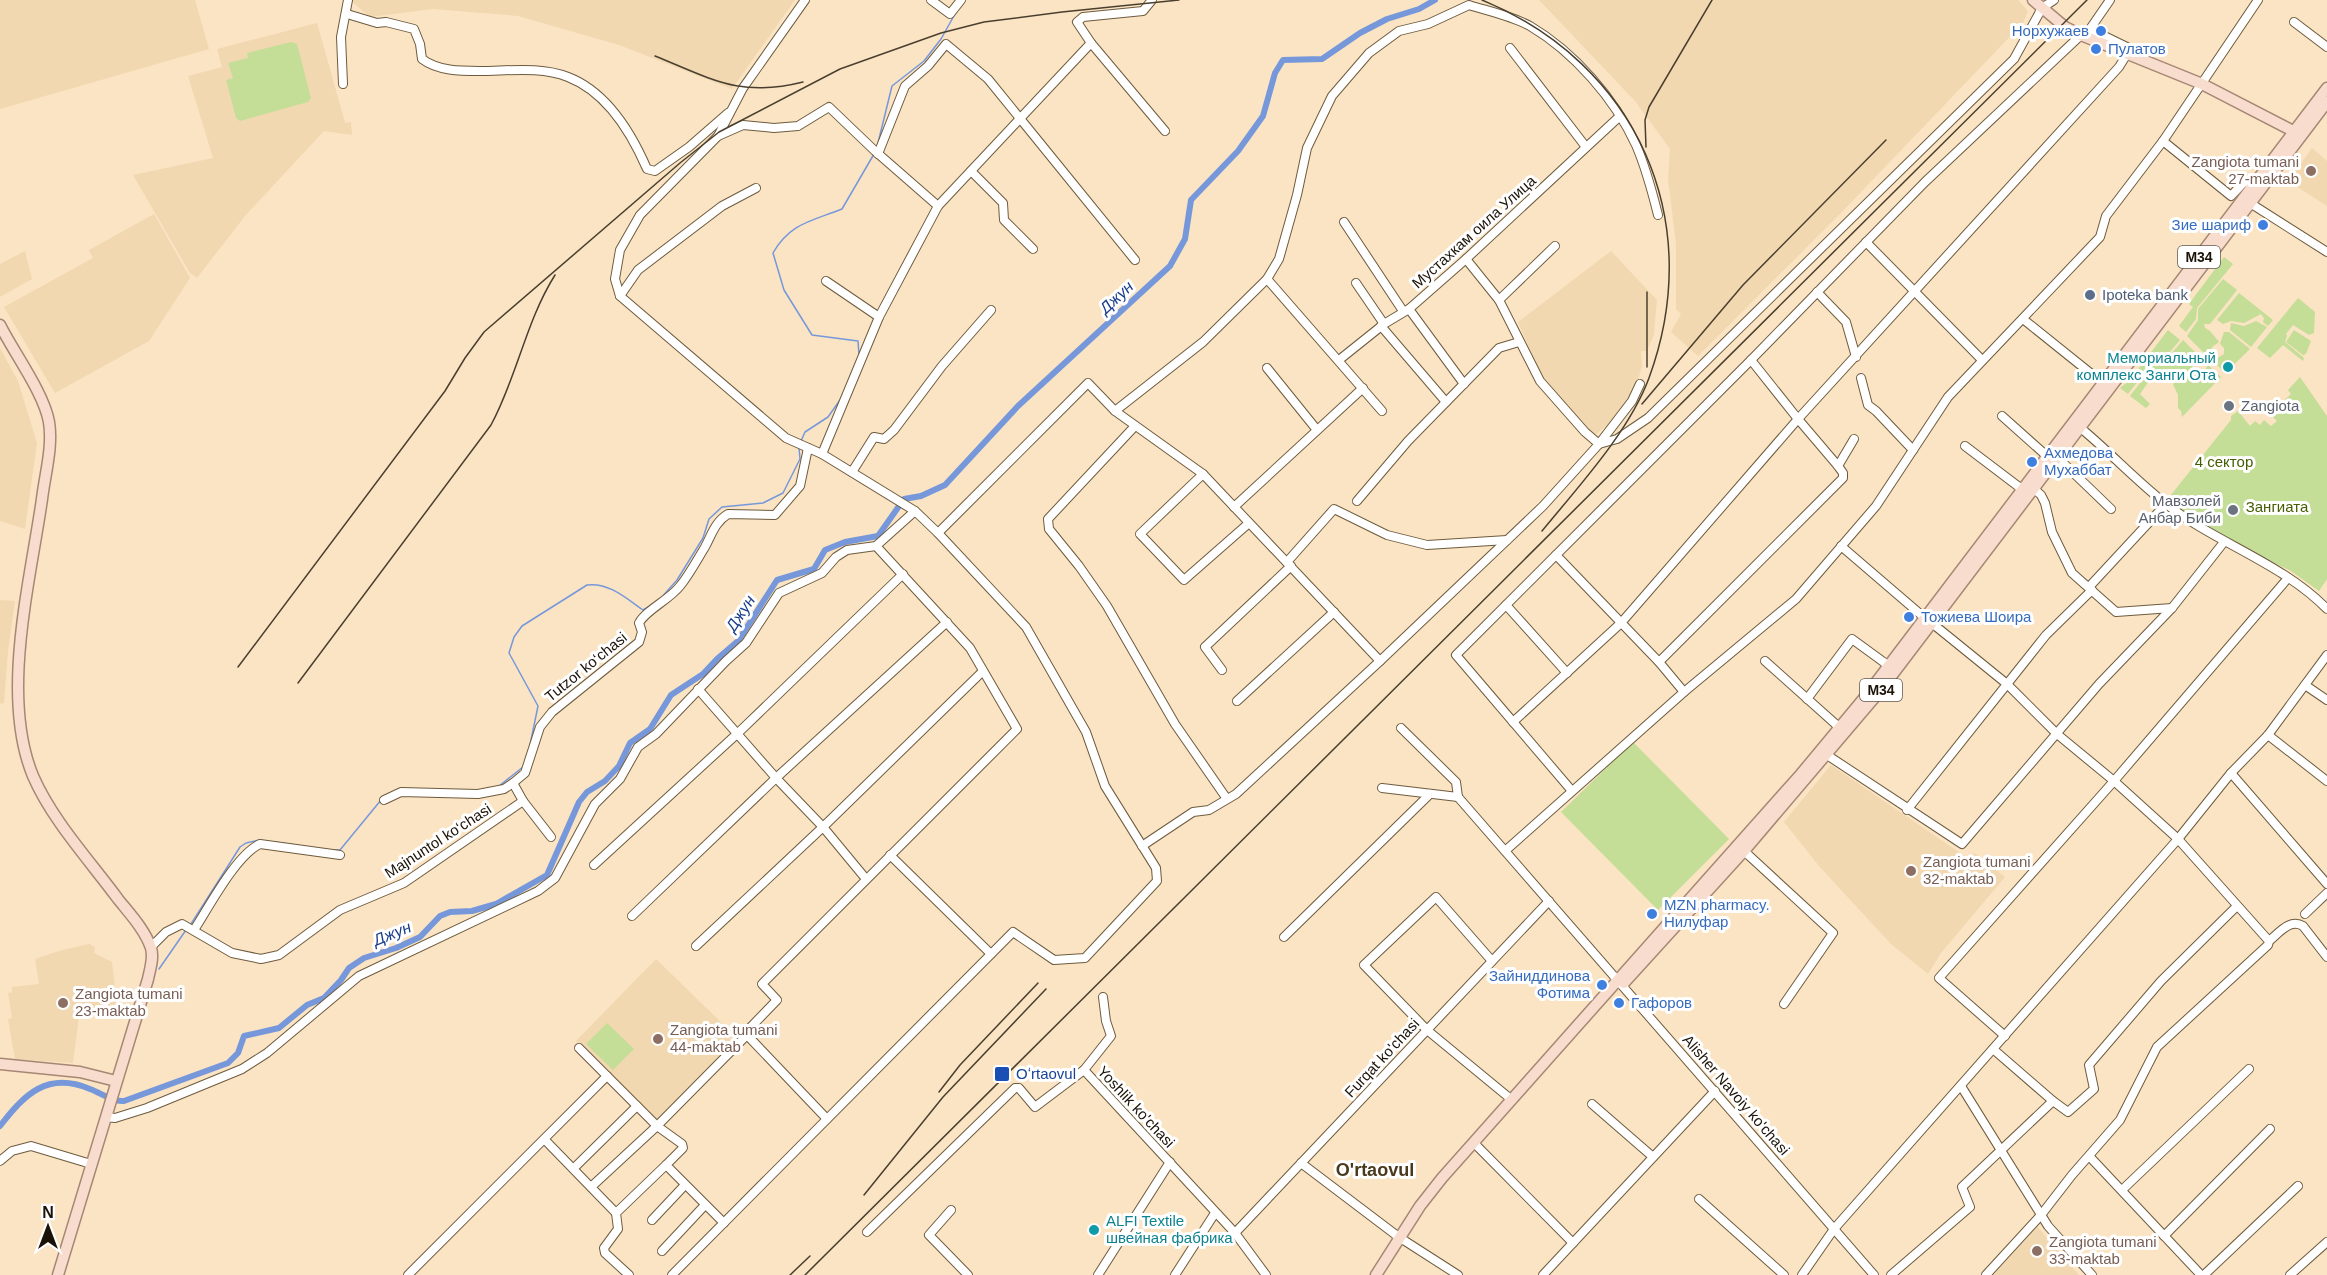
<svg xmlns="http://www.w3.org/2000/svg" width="2327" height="1275" viewBox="0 0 2327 1275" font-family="Helvetica,sans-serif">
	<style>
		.built { fill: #f2d8b0 }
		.green { fill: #c4dd97 }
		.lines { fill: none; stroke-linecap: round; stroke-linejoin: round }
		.stream { stroke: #7698db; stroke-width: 1.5 }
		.canal { stroke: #7698db; stroke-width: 6 }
		.minor-casing { stroke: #6e5b3e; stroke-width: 10 }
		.major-casing { stroke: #a78774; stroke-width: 13 }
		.minor { stroke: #fff; stroke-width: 8 }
		.major { stroke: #f8ddce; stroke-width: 10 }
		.rail { stroke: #4a3f2f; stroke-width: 1.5 }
		.shop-dot { fill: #3f7fe0; stroke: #fff; stroke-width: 2 }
		.education-dot { fill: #8d6e63; stroke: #fff; stroke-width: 2 }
		.service-dot { fill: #5c6f8a; stroke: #fff; stroke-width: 2 }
		.culture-dot { fill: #0f9aa8; stroke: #fff; stroke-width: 2 }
		.worship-dot { fill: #6b7280; stroke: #fff; stroke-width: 2 }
		.transit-dot { fill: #1a4fb4; stroke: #fff; stroke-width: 2 }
		.labels { text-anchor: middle; stroke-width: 6; stroke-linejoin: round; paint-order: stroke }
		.shield { fill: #fff; stroke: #5f5a52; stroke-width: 1.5 }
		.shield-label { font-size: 14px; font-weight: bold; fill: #1b1308 }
		.shop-label { font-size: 15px; fill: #366cbe; stroke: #fff; text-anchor: start }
		.education-label { font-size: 15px; fill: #785e54; stroke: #fff; text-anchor: start }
		.street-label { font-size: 15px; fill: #1b1308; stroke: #fff }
		.service-label { font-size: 15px; fill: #4e5e75; stroke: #fff; text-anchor: start }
		.culture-label { font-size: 15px; fill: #0d838f; stroke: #fff; text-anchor: end }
		.worship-label { font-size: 15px; fill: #5b616d; stroke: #fff; text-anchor: start }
		.park-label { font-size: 15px; fill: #465d03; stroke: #fff }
		.transit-label { font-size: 15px; fill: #164399; stroke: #fff; text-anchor: start }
		.water-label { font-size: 16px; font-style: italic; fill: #1a3d8b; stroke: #fff }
		.quarter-label { font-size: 18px; font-weight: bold; fill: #4a391c; stroke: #fff }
	</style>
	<rect width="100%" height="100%" fill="#fae4c3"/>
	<g class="built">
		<path d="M0,0H195L209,49L0,109Z"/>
		<path d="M350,0H795L732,89L619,45L518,16L433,9L370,17Z"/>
		<path d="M1539,0H2018L2028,11L2023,23L1839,215L1698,356L1671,332L1681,314L1676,309V244L1668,179L1670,149L1635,101Z"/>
		<path d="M317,23L345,122L342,123L351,122L352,135L324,131L245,216L197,278L190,273L133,175L213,158L188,76L222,67L217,49Z"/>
		<path d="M2312,148L2327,161V206L2288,181Z"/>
		<path d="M154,214L190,278L149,341L55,393L4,307L93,258L89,250Z"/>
		<path d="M25,251L32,279L0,297V264Z"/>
		<path d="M1611,251L1657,300L1654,334L1647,351H1641L1642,366L1637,383L1615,418L1593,437L1540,373L1518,322Z"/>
		<path d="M0,348L18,381L37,443L25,529L0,521Z"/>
		<path d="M0,600L15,601L8,651L4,703L0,704Z"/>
		<path d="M1831,765L1969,859L1974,853L2005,877L1941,953L1928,974L1891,944L1819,866L1784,822Z"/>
		<path d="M89,944L95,947L94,953L112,962L116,997L118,998L114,1016L80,1009L73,1063L15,1059L8,1019L12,1018L8,993L12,992V987L39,984L35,959L62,950Z"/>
		<path d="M656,959L734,1035L737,1033L740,1036L657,1121L576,1041Z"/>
		<path d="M2037,1226L2079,1275H1993Z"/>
	</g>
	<g class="green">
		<path d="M291,42L297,44L311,98L308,102L240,121L236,118L226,80L233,78L228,63L248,58L247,53Z"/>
		<path d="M2224,257L2233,264L2197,308L2196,319L2186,332L2179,326L2193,307L2189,304Z"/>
		<path d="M2223,279L2237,290L2210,324H2204L2205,328L2210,331L2219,342L2212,347L2208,357L2187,336L2198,320V309Z"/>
		<path d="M2239,293L2273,320L2268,326L2263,322L2264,318L2261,314L2244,323L2231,321L2223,324L2217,320Z"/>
		<path d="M2298,298L2315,312L2314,333L2309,335L2293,325L2286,334L2287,336L2285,342L2304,358L2303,361L2283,345L2270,358L2257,348Z"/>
		<path d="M2256,321L2267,327L2251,347L2230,330L2231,323L2244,326Z"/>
		<path d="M2168,330L2180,340L2169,353L2159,354L2128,394L2120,388L2129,381Z"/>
		<path d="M2294,330L2311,341L2306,354L2303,355L2286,342Z"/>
		<path d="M2224,332H2229L2250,349L2225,373L2213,361L2224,354V348L2220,344Z"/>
		<path d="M2183,340L2204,361L2201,364L2193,365L2191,371L2178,370L2174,378L2163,375L2156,381H2149L2140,394L2150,404L2146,408L2130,396L2160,357L2171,354Z"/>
		<path d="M2208,365L2221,377L2182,417L2181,411L2178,408V395L2173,384L2185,374L2201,376Z"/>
		<path d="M2300,377L2327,416V579L2319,591L2291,571L2226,540L2166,501L2231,420V416L2238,411L2250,426L2255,421L2260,425L2264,420L2271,426L2277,421L2270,414L2291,394L2288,390Z"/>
		<path d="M1633,742L1729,839L1658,910L1561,812Z"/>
		<path d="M607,1023L634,1049L613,1070L586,1044Z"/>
	</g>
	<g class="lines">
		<g class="stream">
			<path d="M877,147L892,86L924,61L941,39L955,14"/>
			<path d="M859,355L858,341L812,335L784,290L773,253C790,223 812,221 842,209L874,154"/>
			<path d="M801,441L805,432L828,417L840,400"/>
			<path d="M661,598L677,580L703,538L709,519L722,507L763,503L783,493L800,459L799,448"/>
			<path d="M530,745L538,706L509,653L514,637L522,626L587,585C608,582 626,598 643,610L650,606"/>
			<path d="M499,786L523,767"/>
			<path d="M275,842L309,847"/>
			<path d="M335,850H340L381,800"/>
			<path d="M191,924L240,847L246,843L259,840"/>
			<path d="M159,969L186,930"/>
		</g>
		<path class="canal" d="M0,1126C25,1094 47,1071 90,1089C101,1093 112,1102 124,1101L228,1063L238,1053L244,1036L279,1028L307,1005L324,998L341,980L349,968L364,958L396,948L420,937L440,916L450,912L472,911L496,904L547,875L579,802L587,792L605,781L619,766L630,743L650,729L671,695L703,674L717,659L738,641L777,580L814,569L825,550L845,542L878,536L904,499L921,496L945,485L1018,406L1170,266L1185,239L1191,200L1238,151L1263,116L1275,73L1283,60L1322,59L1360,33L1387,19L1419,9L1435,0"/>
		<defs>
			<g id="minor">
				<path d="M931,0L950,14L961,0"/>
				<path d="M1152,0L1143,11L1083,17L1077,22L1091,43L1165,131"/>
				<path d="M347,14L377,23L386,22L414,29L420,44L422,59C438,71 460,71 480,71C507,71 541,66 568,77C607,92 631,132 647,169L655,171L689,147L728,113"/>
				<path d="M2294,22L2327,47"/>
				<path d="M1510,48L1586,147"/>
				<path d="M343,84L341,37L348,0"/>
				<path d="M718,136L743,88L805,0"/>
				<path d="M2163,141L2231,196L2245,181L2253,186"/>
				<path d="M878,154L905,86L928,66L946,44L988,79L1135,260"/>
				<path d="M971,171L1003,203L1004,220L1033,249"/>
				<path d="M2250,203L2327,252"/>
				<path d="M1344,222L1403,311"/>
				<path d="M1866,242L1982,360"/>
				<path d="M1466,259L1499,300L1540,381L1585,432L1599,444"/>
				<path d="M1267,279L1382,411"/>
				<path d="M826,281L879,317"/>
				<path d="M1356,283L1384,324"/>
				<path d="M1817,292L1846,322L1856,357"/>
				<path d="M620,296L638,270L722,206L756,188"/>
				<path d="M1499,300L1555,246"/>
				<path d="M1409,309L1464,384"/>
				<path d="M2023,319L2104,384"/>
				<path d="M1381,326L1446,402"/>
				<path d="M1339,360L1384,324L1409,309L1466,259L1620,116"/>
				<path d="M1267,368L1317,430"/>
				<path d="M1861,378L1868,405L1876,411L1913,450"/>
				<path d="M1115,411L1203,342L1267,279L1279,259L1297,195L1307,148L1332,96L1369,53L1399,31L1428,24L1469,5C1488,11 1512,16 1530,26C1574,52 1615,99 1636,145C1646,168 1652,191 1658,215"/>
				<path d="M2002,416L2048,457"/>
				<path d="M2077,425C2108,450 2135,480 2166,504C2216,543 2282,563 2327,609"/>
				<path d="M1135,426L1048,519L1049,529L1079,566L1107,606L1175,724L1227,799"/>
				<path d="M1599,444L1617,439L1648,418L2014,59L2042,8L2054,0"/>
				<path d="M1965,446L2023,490"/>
				<path d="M822,454L879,317L938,206L1091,43"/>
				<path d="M2058,458L2111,509"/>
				<path d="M1838,466L1854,439"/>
				<path d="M852,472L874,437L884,439L894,430L942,366L991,310"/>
				<path d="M1203,474L1140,534L1184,580L1249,523"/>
				<path d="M2034,489L2041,495L2045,503L2052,532L2072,573L2116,612L2172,608"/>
				<path d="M1357,501L1408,441L1499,348L1519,342"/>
				<path d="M1234,507L1363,388"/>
				<path d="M938,533L1088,383L1115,411L1203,474L1380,661"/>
				<path d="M1841,546L1926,619"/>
				<path d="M1556,555L1659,662L1684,692"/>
				<path d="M1287,562L1334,509L1387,535L1427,545L1507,540"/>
				<path d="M2089,587L2166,504"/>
				<path d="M1506,605L1567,673"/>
				<path d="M1933,624L2007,684L2057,734L2114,781L2178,839L2269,941L2268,945L2157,1047L2120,1120L2072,1175L2041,1215L1986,1275"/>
				<path d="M1765,661L1840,728"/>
				<path d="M1659,662L1843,478V473L1838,466L1798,419L1751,360"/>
				<path d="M1222,670L1205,647L1291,566"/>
				<path d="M2305,685L2327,700"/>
				<path d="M698,689L776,778L823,827L866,879"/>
				<path d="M1807,699L1852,639L1889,666"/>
				<path d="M1237,701L1334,612"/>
				<path d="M1513,722L1621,623L1798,419L2119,67L2127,54V47L2090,29L2110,0"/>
				<path d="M1401,728L1456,782L1458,797"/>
				<path d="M2268,735L2327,781"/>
				<path d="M1827,755L1962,844L2099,684L2172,608L2224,542"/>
				<path d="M2231,773L2327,884"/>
				<path d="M1382,788L1458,797"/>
				<path d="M1572,791L1456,655L1751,360L1925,182L2081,35"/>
				<path d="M1458,797L1874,1275"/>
				<path d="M384,800L401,792L478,794L504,789L513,783L525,773L540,727L552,712L639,642L642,632L639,623C646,610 669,600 680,586C689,575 697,560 705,547C712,534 715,522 728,514L775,515L800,486L808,448"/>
				<path d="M523,801L551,837"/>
				<path d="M1907,810L2046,635L2092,590"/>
				<path d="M1142,846L1193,812L1209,810L1236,794L1380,661L1543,506L1599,444L1632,401L1640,384"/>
				<path d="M1505,851L1684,692L1796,599L1876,506L1948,397L2100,237L2106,216L2163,141L2258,0"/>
				<path d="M1744,851L1833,933L1784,1004"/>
				<path d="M890,855L991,954"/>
				<path d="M594,865L738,733L903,574"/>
				<path d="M2305,914L2327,893"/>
				<path d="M632,916L776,778L947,622"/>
				<path d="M194,930C209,907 236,855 260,844L340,855"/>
				<path d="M1284,937L1430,794"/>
				<path d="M2269,941C2279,933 2290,918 2303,926L2327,957"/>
				<path d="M696,946L823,827L982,672"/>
				<path d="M151,947L166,932L182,924L232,953L261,959L279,955L340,910L404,883L523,801L513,783"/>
				<path d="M1492,961L1436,897L1364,965L1427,1030L1512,1100"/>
				<path d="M747,1035L827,1119"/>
				<path d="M2005,1036L1939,978L2114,781L2288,578"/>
				<path d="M579,1048L657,1126L682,1144L683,1148L666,1165L724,1223"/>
				<path d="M1993,1049L2053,1101"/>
				<path d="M1084,1070L1235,1233L1266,1275"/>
				<path d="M1961,1086L2048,1226L2092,1275"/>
				<path d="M1592,1104L1653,1157"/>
				<path d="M106,1117L115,1118L147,1108L242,1069L267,1053L359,976L538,891L555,878L595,804L620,779L638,747L656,734L726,661L746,643L779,593L822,573L836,557L847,550L876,546L915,511"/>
				<path d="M545,1140L616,1213"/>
				<path d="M1478,1147L1573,1243"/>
				<path d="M2090,1157L2201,1275"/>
				<path d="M0,1161L12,1151L31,1146L91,1164"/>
				<path d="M1301,1163L1400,1238"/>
				<path d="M574,1168L637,1106"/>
				<path d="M591,1187L657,1126L747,1035V1031L777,1000L762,984L1017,729L970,648L876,546"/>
				<path d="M2122,1190L2249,1069"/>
				<path d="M1699,1199L1784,1275"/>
				<path d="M951,1210L929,1235L968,1275"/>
				<path d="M652,1220L684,1186"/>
				<path d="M867,1232L1015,1088H1019L1035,1107L1084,1070L1111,1036L1106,1021L1103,997"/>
				<path d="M1235,1233L1549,901"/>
				<path d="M2164,1236L2270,1129"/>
				<path d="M1405,1241L1458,1275"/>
				<path d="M662,1251L705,1205"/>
				<path d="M408,1275L607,1076"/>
				<path d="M629,1275L605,1253L604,1248L618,1229L616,1213L666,1165"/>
				<path d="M672,1275L1013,932L1054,960L1085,958L1157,881L1156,868L1105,786L1086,732L1026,627L938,533L915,511L822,454L786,438L620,296L615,279L620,250L640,215L718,136L743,125L774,128L798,126L829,107L875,151L938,206"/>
				<path d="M1098,1275L1170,1162"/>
				<path d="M1175,1275L1215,1213"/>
				<path d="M1543,1275L1715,1091"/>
				<path d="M1802,1275L1834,1229L2178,839L2231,773L2268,735L2327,655"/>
				<path d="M1891,1275L1970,1207L1962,1187L2053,1101L2068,1112L2094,1089L2089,1065L2161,981L2237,906"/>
				<path d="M2204,1275L2298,1186"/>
				<path d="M2290,1275L2327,1242"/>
			</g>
			<g id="major">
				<path d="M2033,0L2065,27L2081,35L2202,84L2299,134"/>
				<path d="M0,325C14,353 44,393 49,422C53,447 45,474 42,499C30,583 0,696 33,776C52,820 90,861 118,899C130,914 145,930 151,948C154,958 150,969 148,979L58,1275"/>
				<path d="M1624,983L1744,851L1880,691L2327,102"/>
				<path d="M0,1064L80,1072L116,1081"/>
				<path d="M1376,1275L1420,1206L1442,1178L1801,774L1865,697L2327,88"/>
			</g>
		</defs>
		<use href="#minor" class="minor-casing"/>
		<use href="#major" class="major-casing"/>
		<use href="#minor" class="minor"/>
		<use href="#major" class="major"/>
		<g class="rail">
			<path d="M1482,0C1637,64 1707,220 1649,378C1629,432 1578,487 1542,531"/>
			<path d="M655,56C712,79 740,98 803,82"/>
			<path d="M1646,147L1645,120L1649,107L1712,0"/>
			<path d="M1647,292V367"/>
			<path d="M1642,404L1743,285L1886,140"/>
			<path d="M238,667L445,391L465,358L484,332L680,163L719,132L840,69L941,33L984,22L1062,12L1179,0"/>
			<path d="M298,683L491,425C517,377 526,321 555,275"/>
			<path d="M939,1092L960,1065L1038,983"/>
			<path d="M864,1195L943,1097L1046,989"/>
			<path d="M790,1275L810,1256"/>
			<path d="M805,1275L2087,0"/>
		</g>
	</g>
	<g class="shop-dot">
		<circle cx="2101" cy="31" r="6"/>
		<circle cx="2096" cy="49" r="6"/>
		<circle cx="2263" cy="225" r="6"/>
		<circle cx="2032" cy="462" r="6"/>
		<circle cx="1909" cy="617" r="6"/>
		<circle cx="1652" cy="914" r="6"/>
		<circle cx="1602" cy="985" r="6"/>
		<circle cx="1619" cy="1003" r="6"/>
	</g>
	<g class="education-dot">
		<circle cx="2311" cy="171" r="6"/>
		<circle cx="1911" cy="871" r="6"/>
		<circle cx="63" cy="1003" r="6"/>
		<circle cx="658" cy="1039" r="6"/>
		<circle cx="2037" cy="1251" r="6"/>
	</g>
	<circle class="service-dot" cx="2090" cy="295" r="6"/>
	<g class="culture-dot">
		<circle cx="2228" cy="367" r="6"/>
		<circle cx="1094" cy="1230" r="6"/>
	</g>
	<g class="worship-dot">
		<circle cx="2229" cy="406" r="6"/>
		<circle cx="2233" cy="510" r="6"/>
	</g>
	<rect class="transit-dot" x="994" y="1066" width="16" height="16" rx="3"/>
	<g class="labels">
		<g class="shield">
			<rect x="2178" y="246" width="42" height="22" rx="4.5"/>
			<rect x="1860" y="679" width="42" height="22" rx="4.5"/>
		</g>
		<g class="shield-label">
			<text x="2199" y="262">M34</text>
			<text x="1881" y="695">M34</text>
		</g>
		<g class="shop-label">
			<text x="2089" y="36" text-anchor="end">Норхужаев</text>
			<text x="2108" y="54">Пулатов</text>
			<text x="2251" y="230" text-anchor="end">Зие шариф</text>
			<text x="2044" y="458">Ахмедова<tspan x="2044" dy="17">Мухаббат</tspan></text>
			<text x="1921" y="622">Тожиева Шоира</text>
			<text x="1664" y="910">MZN pharmacy.<tspan x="1664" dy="17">Нилуфар</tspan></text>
			<text x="1590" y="981" text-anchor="end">Зайниддинова<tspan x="1590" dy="17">Фотима</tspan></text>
			<text x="1631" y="1008">Гафоров</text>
		</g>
		<g class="education-label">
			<text x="2299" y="167" text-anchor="end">Zangiota tumani<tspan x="2299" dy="17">27-maktab</tspan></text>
			<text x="1923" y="867">Zangiota tumani<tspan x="1923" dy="17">32-maktab</tspan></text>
			<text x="75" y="999">Zangiota tumani<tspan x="75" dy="17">23-maktab</tspan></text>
			<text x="670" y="1035">Zangiota tumani<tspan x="670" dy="17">44-maktab</tspan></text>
			<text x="2049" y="1247">Zangiota tumani<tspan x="2049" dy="17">33-maktab</tspan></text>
		</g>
		<g class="street-label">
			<text transform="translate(1474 232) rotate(-42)" y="5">Мустахкам оила Улица</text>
			<text transform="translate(586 667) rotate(-39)" y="5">Tutzor ko‘chasi</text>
			<text transform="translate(438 841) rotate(-33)" y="5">Majnuntol ko‘chasi</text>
			<text transform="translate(1382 1058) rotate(-47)" y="5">Furqat ko'chasi</text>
			<text transform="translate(1736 1095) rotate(49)" y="5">Alisher Navoiy ko'chasi</text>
			<text transform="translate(1136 1107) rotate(47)" y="5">Yoshlik ko'chasi</text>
		</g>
		<g class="service-label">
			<text x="2102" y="300">Ipoteka bank</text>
		</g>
		<g class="culture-label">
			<text x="2216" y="363">Мемориальный<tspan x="2216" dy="17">комплекс Занги Ота</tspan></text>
			<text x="1106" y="1226" text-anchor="start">ALFI Textile<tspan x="1106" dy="17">швейная фабрика</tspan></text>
		</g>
		<g class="worship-label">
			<text x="2241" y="411">Zangiota</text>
			<text x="2221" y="506" text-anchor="end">Мавзолей<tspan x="2221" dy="17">Анбар Биби</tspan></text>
		</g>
		<g class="park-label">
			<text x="2224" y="467">4 сектор</text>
			<text x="2277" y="512">Зангиата</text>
		</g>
		<g class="transit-label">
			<text x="1016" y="1079">Oʻrtaovul</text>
		</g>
		<g class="water-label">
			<text transform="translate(1116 297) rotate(-43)" y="6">Джун</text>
			<text transform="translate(740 613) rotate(-57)" y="6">Джун</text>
			<text transform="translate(392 933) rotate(-22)" y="6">Джун</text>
		</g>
		<g class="quarter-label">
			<text x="1375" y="1176">O'rtaovul</text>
		</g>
	</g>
	<g transform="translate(48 1227)" stroke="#ffffff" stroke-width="4.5" paint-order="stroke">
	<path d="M0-4.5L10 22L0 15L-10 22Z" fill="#1b1308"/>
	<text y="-9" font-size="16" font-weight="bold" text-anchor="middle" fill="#1b1308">N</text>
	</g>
</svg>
